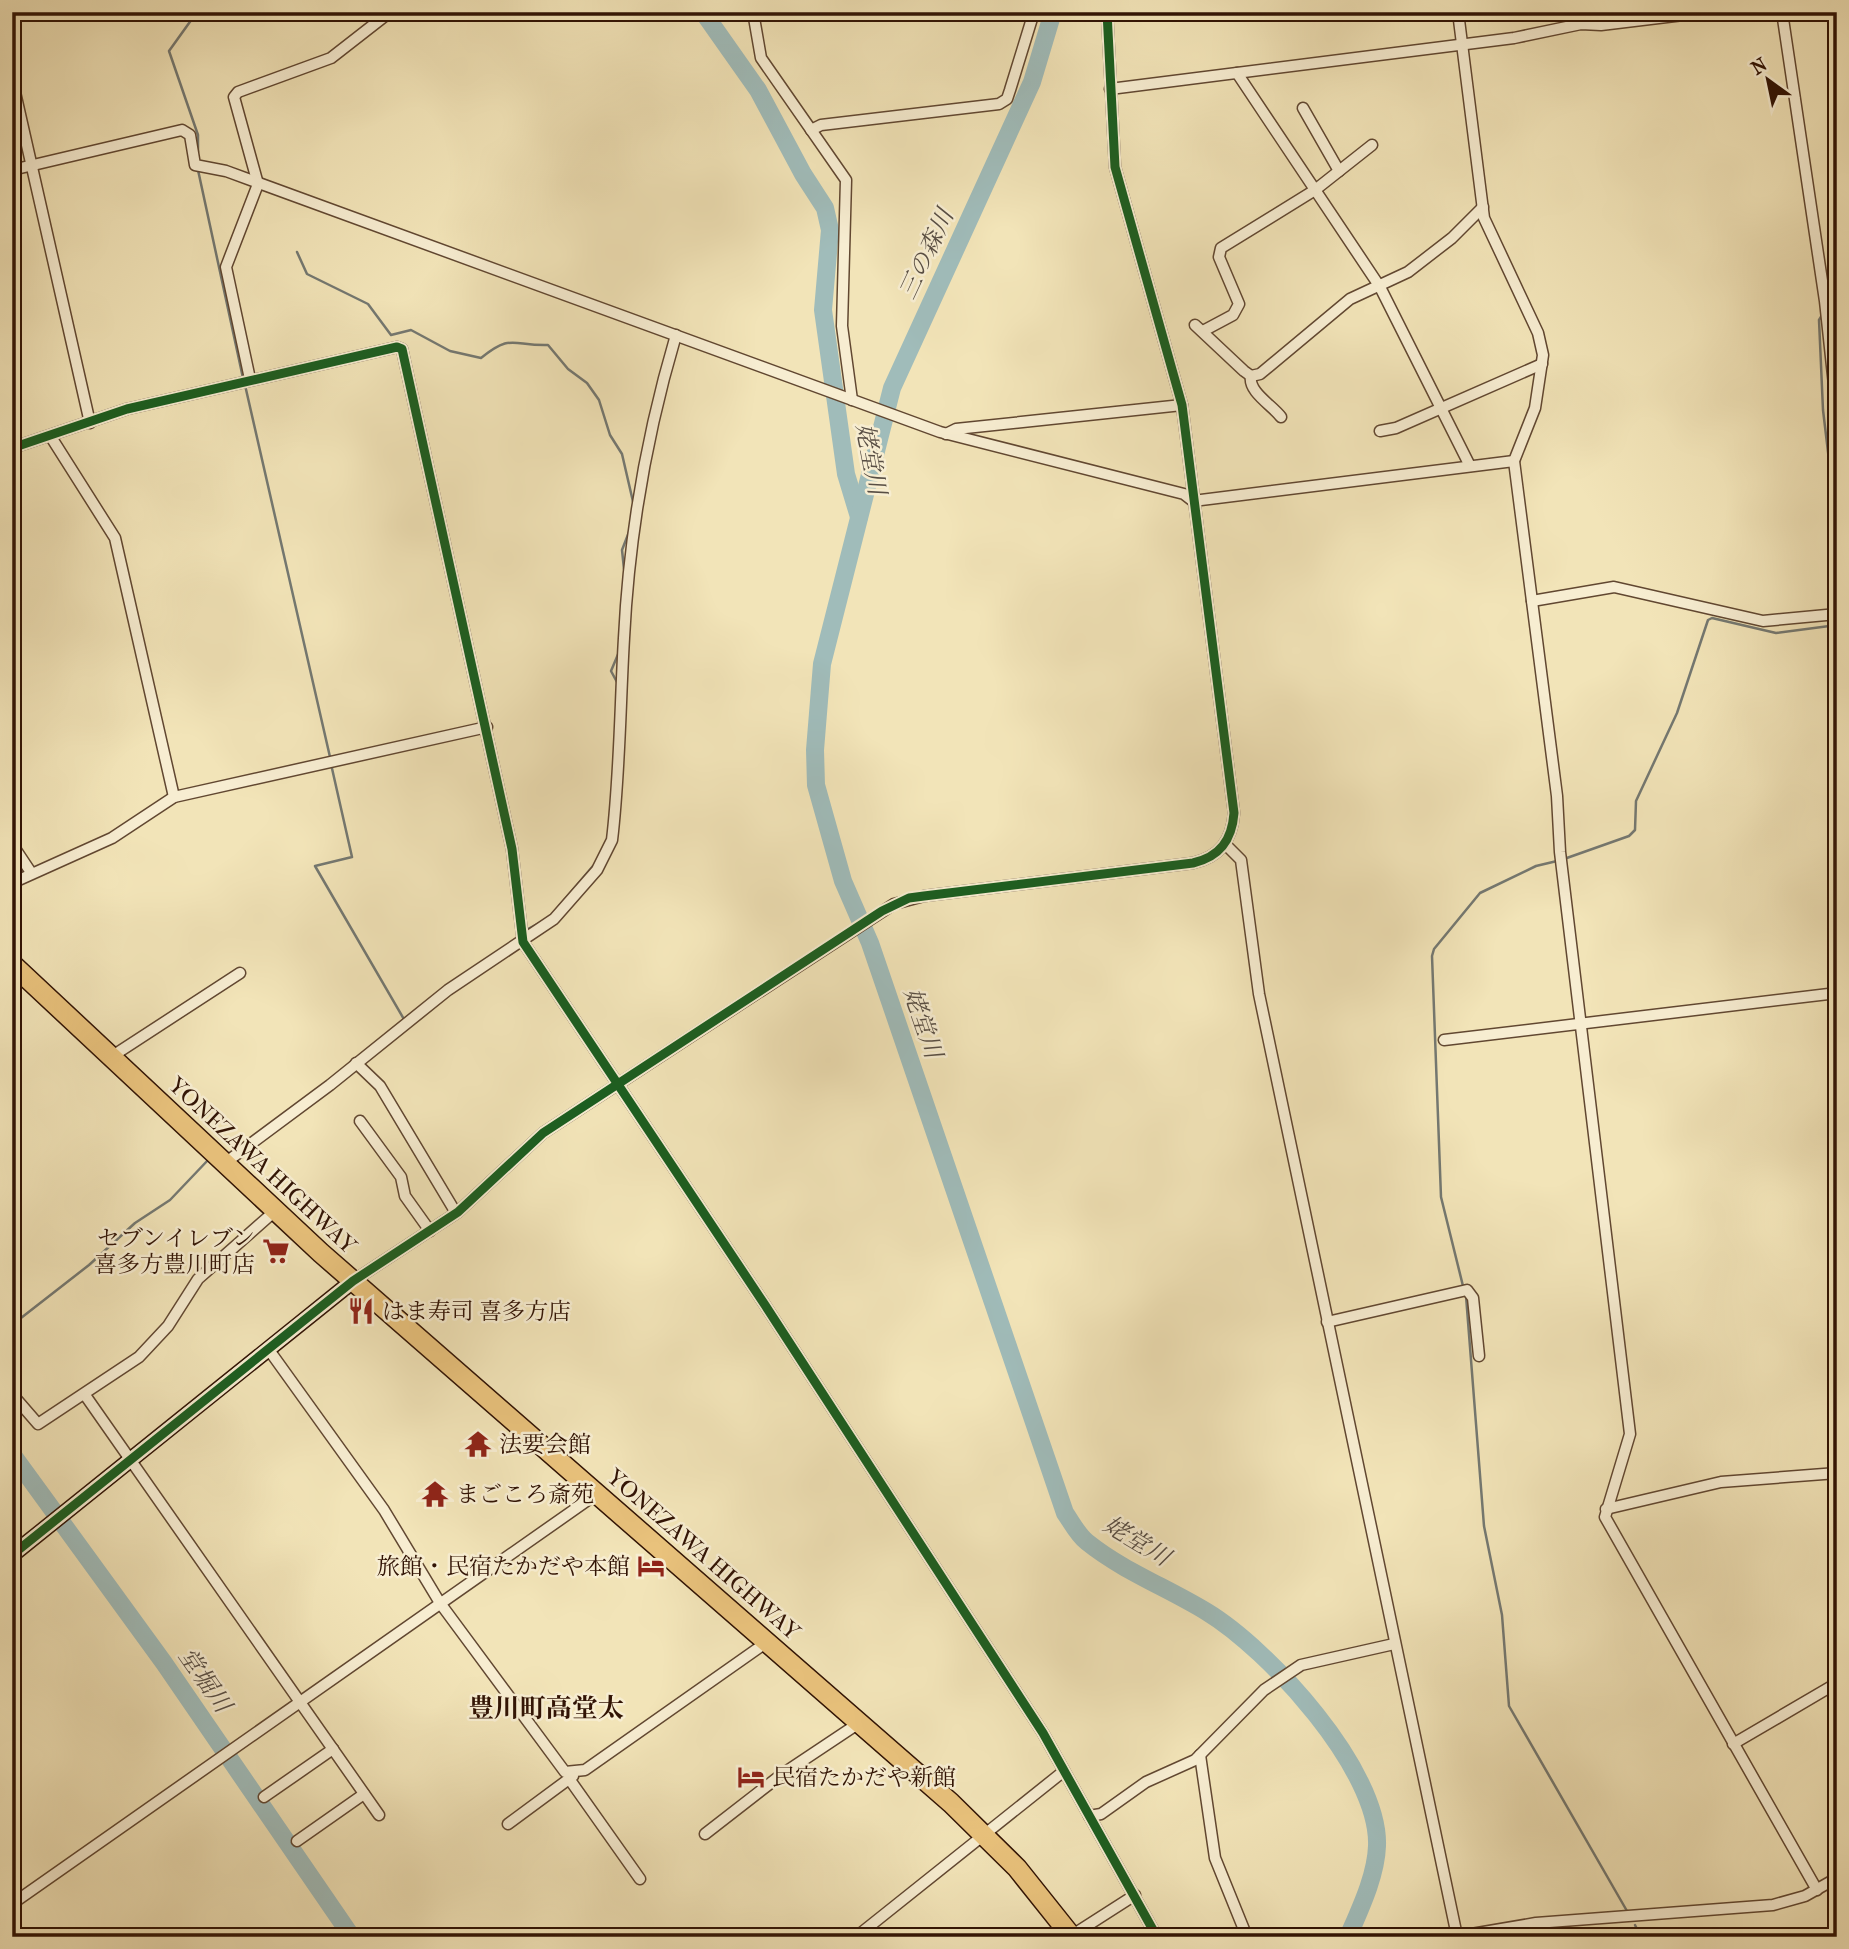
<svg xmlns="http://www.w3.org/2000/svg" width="1849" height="1949" viewBox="0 0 1849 1949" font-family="'IM FELL French Canon','Noto Serif JP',serif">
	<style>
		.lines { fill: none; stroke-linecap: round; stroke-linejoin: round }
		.stream { stroke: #747871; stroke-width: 2.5 }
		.river { stroke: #a0bcba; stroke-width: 18 }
		.street-casing { stroke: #614731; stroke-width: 13 }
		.secondary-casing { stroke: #311304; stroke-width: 17 }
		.highway-casing { stroke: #311304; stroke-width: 22 }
		.street { stroke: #f7edd1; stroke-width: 10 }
		.secondary { stroke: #f7edd1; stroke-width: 14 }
		.highway { stroke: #e9c27c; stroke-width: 19 }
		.cycleway-casing { stroke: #f7edd1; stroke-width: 13 }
		.cycleway { stroke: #1b5e20; stroke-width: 9 }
		.labels { text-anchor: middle; stroke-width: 5; stroke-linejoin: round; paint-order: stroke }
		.street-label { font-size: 23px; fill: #311304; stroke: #f7edd1 }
		.poi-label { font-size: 23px; fill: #311304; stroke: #f7edd1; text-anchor: start }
		.water-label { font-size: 24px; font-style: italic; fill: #584e44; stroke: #f7edd1 }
		.quarter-label { font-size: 26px; font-weight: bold; fill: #311304; stroke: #f7edd1 }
	</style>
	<rect width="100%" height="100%" fill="#f2e4b8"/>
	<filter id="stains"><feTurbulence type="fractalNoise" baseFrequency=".00286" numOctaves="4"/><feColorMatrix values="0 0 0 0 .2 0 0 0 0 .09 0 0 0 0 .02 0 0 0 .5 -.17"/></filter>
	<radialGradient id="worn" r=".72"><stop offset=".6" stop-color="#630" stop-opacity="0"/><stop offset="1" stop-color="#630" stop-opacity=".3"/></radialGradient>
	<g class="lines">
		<g class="stream">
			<path d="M197,12L169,51L198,135V152"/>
			<path d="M198,170L243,378"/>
			<path d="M297,252L307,274L368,304L391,335L411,330L450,351L481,358C512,333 512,346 548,345L568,369L587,383L599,400L610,435L622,454L634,506"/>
			<path d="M1824,312L1819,320L1823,410L1837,527"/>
			<path d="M245,385L330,757"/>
			<path d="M624,569L622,550L629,532"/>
			<path d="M618,684L611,671L619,652"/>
			<path d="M331,764L352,857L315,866L405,1021"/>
			<path d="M1564,859L1629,836L1635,830L1636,801L1677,713L1708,620L1712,618L1776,633L1837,625"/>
			<path d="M559,906L593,866"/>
			<path d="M526,930L541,922"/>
			<path d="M1463,1286L1441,1197L1432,956L1434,949L1480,893L1536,866L1557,861"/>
			<path d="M1466,1296L1484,1526L1502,1615L1509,1706L1627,1911"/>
			<path d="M12,1325L89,1265L135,1223L170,1200L209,1159"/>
			<path d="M1635,1925L1641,1937"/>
		</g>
		<g class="river">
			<path d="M703,12L758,90L803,174L825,208L830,230L823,310L846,474L859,517"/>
			<path d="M1053,12L1032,82L892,388L822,664L815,750L816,785L843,881L870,943L1065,1513C1072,1523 1078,1535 1087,1542C1123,1571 1168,1588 1207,1612C1268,1649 1380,1770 1377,1846C1376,1876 1360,1909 1348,1937"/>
			<path d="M12,1454L164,1663L352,1937"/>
		</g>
		<defs>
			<g id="street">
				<path d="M753,12L761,58L846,180L842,326L852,400"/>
				<path d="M1458,12L1484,218L1538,333L1543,355L1535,408L1514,461L1557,796L1560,852L1630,1434L1605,1517L1817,1890"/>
				<path d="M1782,12L1825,301L1837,413"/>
				<path d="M1237,73L1380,287L1470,466"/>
				<path d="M12,79L90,423"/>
				<path d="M1110,89L1514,38L1581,24L1601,25L1708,12"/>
				<path d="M1303,108L1339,171"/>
				<path d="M811,130L821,125L999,104L1007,99L1010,90L1034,12"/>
				<path d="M12,170L182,130L190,135L195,165L226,171L940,432L1184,494L1193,501L1514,461"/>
				<path d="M1195,325L1244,371L1251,376L1260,374L1350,299L1408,272L1452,238L1483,207"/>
				<path d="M1203,331L1233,315L1239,304L1219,257L1221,248L1315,190L1372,145"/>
				<path d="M1251,376C1248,392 1272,405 1281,417"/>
				<path d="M250,379L226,267L258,184L234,97L238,92L331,58L390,12"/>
				<path d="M1380,431L1396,428L1542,364"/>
				<path d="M946,434L956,429L1182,405"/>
				<path d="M51,437L115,538L174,797"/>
				<path d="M12,448L127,409L397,347L402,349L512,849L523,942L765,1305L1043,1733L1157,1937"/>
				<path d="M1532,601L1614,587L1763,621L1837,614"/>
				<path d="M12,844L30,871"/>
				<path d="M1225,844L1241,860L1259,994L1457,1936"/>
				<path d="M12,883L112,838L174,797L487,727"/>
				<path d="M1444,1040L1837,993"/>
				<path d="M111,1057L240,973"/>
				<path d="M356,1063L380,1086L456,1213"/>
				<path d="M360,1121L401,1177L405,1196L430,1231"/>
				<path d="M225,1163L330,1085L448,990L554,919L597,870L612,840C620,773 620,706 624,638C629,537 647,433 676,335"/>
				<path d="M353,1281L458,1212L543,1133L894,904L924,896L1193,863C1220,857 1232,840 1234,813L1182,405L1115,167L1107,12"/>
				<path d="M1327,1322L1467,1290L1473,1298L1479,1356"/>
				<path d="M269,1350L384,1510L440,1603L565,1772L585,1770L767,1642"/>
				<path d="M12,1394L38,1424L139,1357L168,1326L198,1279L275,1211"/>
				<path d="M85,1395L379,1815"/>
				<path d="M1606,1509L1721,1482L1837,1473"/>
				<path d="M1733,1744L1837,1683"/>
				<path d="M1200,1755L1215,1858L1247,1937"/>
				<path d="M570,1780L640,1879"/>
				<path d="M264,1797L333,1749"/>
				<path d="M1089,1816L1101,1814L1146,1782L1195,1760L1264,1690L1301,1665L1394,1644"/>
				<path d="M508,1824L573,1776"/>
				<path d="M705,1834L781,1775L859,1723"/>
				<path d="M297,1841L364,1794"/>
				<path d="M12,1904L598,1493"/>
				<path d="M1071,1936L1135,1895"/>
				<path d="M856,1937L1064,1771"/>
				<path d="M1454,1937L1536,1923L1773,1905L1805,1896L1837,1878"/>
			</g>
			<path id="secondary" d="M12,1555L353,1281"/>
			<path id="highway" d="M12,964L321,1253L951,1803L1017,1868L1072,1937"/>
		</defs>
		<use href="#street" class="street-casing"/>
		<use href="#secondary" class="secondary-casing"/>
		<use href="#highway" class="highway-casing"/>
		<use href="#street" class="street"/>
		<use href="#secondary" class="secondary"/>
		<use href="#highway" class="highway"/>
		<defs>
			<g id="cycleway">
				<path d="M12,448L127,409L397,347L402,349L512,849L523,942L765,1305L1043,1733L1157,1937"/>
				<path d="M12,1555L353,1281L458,1212L543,1133L882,911L909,898L924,896L1193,863C1220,857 1232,840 1234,813L1182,405L1115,167L1107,12"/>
			</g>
		</defs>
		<use href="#cycleway" class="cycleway-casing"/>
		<use href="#cycleway" class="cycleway"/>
	</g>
	<defs>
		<symbol id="supermarket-bare" viewBox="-9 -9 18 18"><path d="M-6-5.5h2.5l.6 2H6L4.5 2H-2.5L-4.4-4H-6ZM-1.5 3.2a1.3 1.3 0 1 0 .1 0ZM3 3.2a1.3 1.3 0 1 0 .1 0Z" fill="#8f2418" stroke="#f7edd1" stroke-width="2.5" paint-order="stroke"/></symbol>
		<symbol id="restaurant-bare" viewBox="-9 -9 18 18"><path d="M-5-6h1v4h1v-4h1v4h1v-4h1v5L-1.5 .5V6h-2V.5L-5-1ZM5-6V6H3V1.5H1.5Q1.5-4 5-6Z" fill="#8f2418" stroke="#f7edd1" stroke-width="2.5" paint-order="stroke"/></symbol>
		<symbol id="temple-bare" viewBox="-9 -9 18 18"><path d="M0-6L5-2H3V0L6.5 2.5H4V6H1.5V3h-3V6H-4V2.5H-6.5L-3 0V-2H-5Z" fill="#8f2418" stroke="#f7edd1" stroke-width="2.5" paint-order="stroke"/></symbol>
		<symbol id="hotel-bare" viewBox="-9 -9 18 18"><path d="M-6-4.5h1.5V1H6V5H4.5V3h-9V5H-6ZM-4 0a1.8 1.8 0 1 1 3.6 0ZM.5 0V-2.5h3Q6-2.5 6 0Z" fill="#8f2418" stroke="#f7edd1" stroke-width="2.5" paint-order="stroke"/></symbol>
	</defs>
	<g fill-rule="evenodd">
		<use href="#supermarket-bare" x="257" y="1232" width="38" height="38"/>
		<use href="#restaurant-bare" x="342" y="1292" width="38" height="38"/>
		<use href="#temple-bare" x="459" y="1425" width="38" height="38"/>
		<use href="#temple-bare" x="416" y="1475" width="38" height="38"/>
		<use href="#hotel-bare" x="632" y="1547" width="38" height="38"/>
		<use href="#hotel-bare" x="732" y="1758" width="38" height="38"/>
	</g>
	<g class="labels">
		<g class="street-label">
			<text transform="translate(263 1165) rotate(43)" y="8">YONEZAWA HIGHWAY</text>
			<text transform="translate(704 1554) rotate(41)" y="8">YONEZAWA HIGHWAY</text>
		</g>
		<g class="poi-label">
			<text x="255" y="1246" text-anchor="end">セブンイレブン<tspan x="255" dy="26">喜多方豊川町店</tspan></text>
			<text x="382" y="1319">はま寿司 喜多方店</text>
			<text x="499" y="1452">法要会館</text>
			<text x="456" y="1502">まごころ斎苑</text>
			<text x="630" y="1574" text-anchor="end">旅館・民宿たかだや本館</text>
			<text x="772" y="1785">民宿たかだや新館</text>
		</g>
		<g class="water-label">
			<text transform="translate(926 254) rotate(-65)" y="8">三の森川</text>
			<text transform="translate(871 459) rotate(79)" y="8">姥堂川</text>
			<text transform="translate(923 1023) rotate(71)" y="8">姥堂川</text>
			<text transform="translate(1137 1541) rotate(31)" y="8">姥堂川</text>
			<text transform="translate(205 1680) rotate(55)" y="8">堂堀川</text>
		</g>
		<g class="quarter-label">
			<text x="546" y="1717">豊川町高堂太</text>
		</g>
	</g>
	<rect width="1849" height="1949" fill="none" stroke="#f2e4b8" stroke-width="42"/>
	<rect x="14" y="14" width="1821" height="1921" fill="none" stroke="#311304" stroke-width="3.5"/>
	<rect x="21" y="21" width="1807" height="1907" fill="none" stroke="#311304" stroke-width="2"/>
	<g transform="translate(1768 80) rotate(327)" stroke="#f7edd1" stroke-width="5" paint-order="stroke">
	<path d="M0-5L12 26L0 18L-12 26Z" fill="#311304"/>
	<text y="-10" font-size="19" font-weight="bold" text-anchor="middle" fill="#311304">N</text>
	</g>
	<rect width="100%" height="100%" filter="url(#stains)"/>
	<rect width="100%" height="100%" fill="url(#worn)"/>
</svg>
